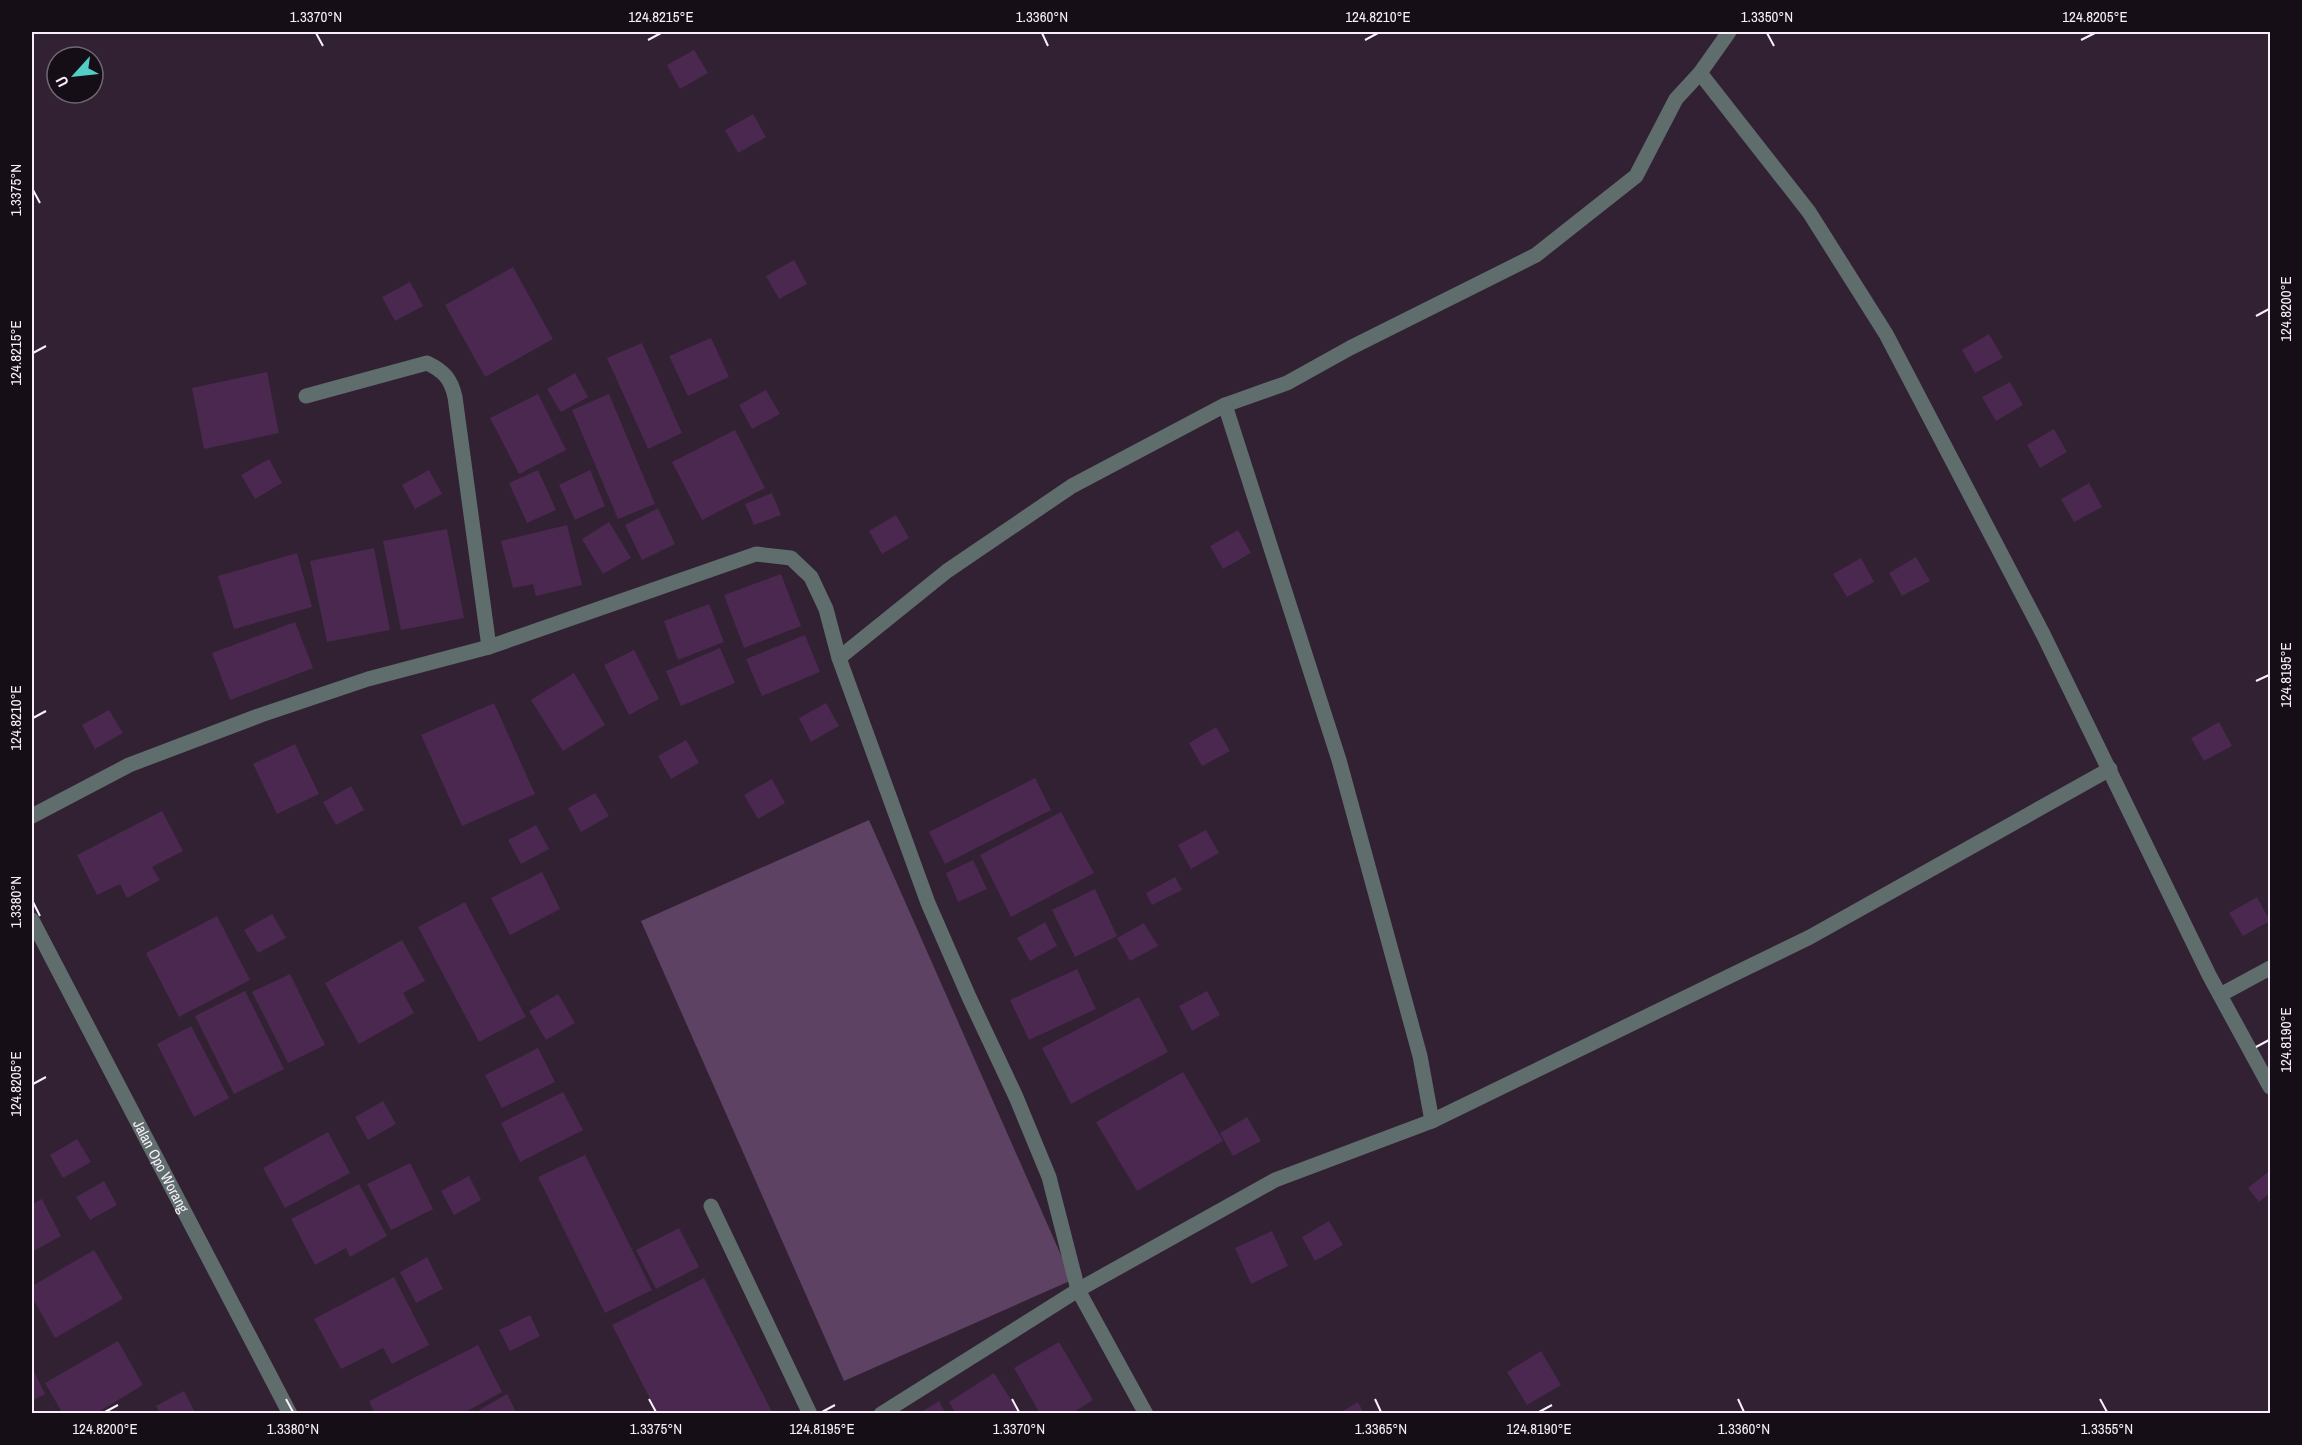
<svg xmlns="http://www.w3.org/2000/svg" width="2302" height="1445" viewBox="0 0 2302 1445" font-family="'Archivo Narrow',sans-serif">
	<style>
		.green { fill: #5e4263 }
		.building { fill: #4a2850 }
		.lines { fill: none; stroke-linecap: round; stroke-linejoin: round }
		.minor { stroke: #5f6d6c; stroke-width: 15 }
		.ticks { fill: none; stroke: #f9effb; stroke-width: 2 }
		.labels { text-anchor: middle; stroke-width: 4.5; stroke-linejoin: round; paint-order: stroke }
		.street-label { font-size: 15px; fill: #f9effb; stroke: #150e16 }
		.neatline { fill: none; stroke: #f9effb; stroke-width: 2 }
		.ticks-label { font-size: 15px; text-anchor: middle; fill: #f9effb }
	</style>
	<rect width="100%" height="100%" fill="#312133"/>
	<path class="green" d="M869,820L1072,1280L844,1381L641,921Z"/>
	<g class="building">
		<path d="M694,50L708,73L680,89L667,65Z"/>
		<path d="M753,114L766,137L738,153L725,130Z"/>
		<path d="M794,260L807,284L779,299L766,276Z"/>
		<path d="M513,267L553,339L485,377L445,305Z"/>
		<path d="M410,282L423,306L395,321L382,297Z"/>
		<path d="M1989,334L2003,358L1975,373L1962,350Z"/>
		<path d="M711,338L729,377L688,396L669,356Z"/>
		<path d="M642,343L682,433L648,449L607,358Z"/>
		<path d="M267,372L279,433L204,449L192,388Z"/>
		<path d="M575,373L588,397L561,412L547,389Z"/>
		<path d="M2010,382L2023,405L1996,421L1982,397Z"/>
		<path d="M766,390L780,414L752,429L739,405Z"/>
		<path d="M538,394L566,450L519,474L490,418Z"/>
		<path d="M609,394L655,504L618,519L572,410Z"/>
		<path d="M2054,429L2067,452L2040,468L2027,445Z"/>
		<path d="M735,430L765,488L702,520L672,462Z"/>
		<path d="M269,459L282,483L255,499L241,475Z"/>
		<path d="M429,470L442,494L415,509L402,485Z"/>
		<path d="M538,470L556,510L527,523L509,483Z"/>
		<path d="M590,470L605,506L575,520L559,485Z"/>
		<path d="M2089,483L2102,507L2074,522L2061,499Z"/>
		<path d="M772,493L781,515L754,525L745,504Z"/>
		<path d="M658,508L675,544L642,560L625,525Z"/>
		<path d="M896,515L909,538L882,554L869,531Z"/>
		<path d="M609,522L631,558L603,574L582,539Z"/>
		<path d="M567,525L582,585L536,596L533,584L513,588L501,541Z"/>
		<path d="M447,529L464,618L401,630L383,541Z"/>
		<path d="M1238,530L1251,553L1223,569L1210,546Z"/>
		<path d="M374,548L390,630L327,642L310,561Z"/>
		<path d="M297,553L312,607L234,629L218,576Z"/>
		<path d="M1916,557L1930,581L1902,596L1889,573Z"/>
		<path d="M1861,558L1874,582L1847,597L1833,574Z"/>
		<path d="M781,574L801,626L744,648L724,595Z"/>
		<path d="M709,604L724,642L678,660L664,621Z"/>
		<path d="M295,622L313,668L230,700L212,653Z"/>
		<path d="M805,635L820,672L762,696L746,659Z"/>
		<path d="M720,648L735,683L681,706L666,671Z"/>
		<path d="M634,650L659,699L629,715L604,665Z"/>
		<path d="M574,673L605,725L563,751L531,700Z"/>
		<path d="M494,703L535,794L462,826L421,735Z"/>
		<path d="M826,703L839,726L811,742L799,718Z"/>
		<path d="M109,710L123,733L95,749L82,725Z"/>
		<path d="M2219,722L2232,746L2204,761L2191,738Z"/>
		<path d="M1216,727L1230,751L1202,766L1189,743Z"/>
		<path d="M686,740L699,763L671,779L658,756Z"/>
		<path d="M295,744L319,794L277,814L253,764Z"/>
		<path d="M1035,778L1051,810L945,864L929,832Z"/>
		<path d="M772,779L785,803L758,819L744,795Z"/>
		<path d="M351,786L364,810L336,825L323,802Z"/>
		<path d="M595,793L609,816L581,832L568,808Z"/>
		<path d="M162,811L183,851L152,867L160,880L127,898L120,884L97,895L77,855Z"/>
		<path d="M1061,812L1094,873L1011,917L980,855Z"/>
		<path d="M536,825L549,849L521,864L508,840Z"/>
		<path d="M1206,830L1219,853L1191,869L1178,845Z"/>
		<path d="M973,860L987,889L958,902L946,873Z"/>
		<path d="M542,872L560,909L510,935L491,898Z"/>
		<path d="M1175,877L1182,890L1152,905L1146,893Z"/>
		<path d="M1095,889L1117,936L1075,957L1052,910Z"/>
		<path d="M2257,897L2270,921L2243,936L2229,913Z"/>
		<path d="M465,902L526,1017L479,1042L418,927Z"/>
		<path d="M272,914L286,938L258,953L244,930Z"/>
		<path d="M217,916L250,980L179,1017L146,953Z"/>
		<path d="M1045,922L1057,946L1030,961L1017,938Z"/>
		<path d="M1144,923L1158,946L1130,961L1117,938Z"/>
		<path d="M402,940L425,981L403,993L414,1013L359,1044L325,983Z"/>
		<path d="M1077,969L1096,1009L1029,1040L1010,1000Z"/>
		<path d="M290,974L325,1045L288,1063L252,992Z"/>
		<path d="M245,991L284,1069L234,1094L195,1016Z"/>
		<path d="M1207,991L1220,1015L1192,1031L1179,1006Z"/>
		<path d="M558,994L575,1023L546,1040L529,1011Z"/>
		<path d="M1139,997L1168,1052L1071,1104L1042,1048Z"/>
		<path d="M191,1026L229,1098L194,1117L157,1044Z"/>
		<path d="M538,1048L555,1082L502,1108L485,1075Z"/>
		<path d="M1183,1072L1223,1141L1137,1191L1096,1122Z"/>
		<path d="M563,1092L583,1130L520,1162L501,1123Z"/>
		<path d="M383,1101L396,1124L368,1140L355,1117Z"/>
		<path d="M1247,1117L1261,1141L1233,1156L1220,1133Z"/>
		<path d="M328,1132L350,1173L285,1208L263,1168Z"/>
		<path d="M77,1139L91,1162L63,1178L50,1155Z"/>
		<path d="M585,1155L652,1290L605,1313L538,1177Z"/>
		<path d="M410,1163L433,1209L391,1230L367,1184Z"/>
		<path d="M2268,1172L2270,1175V1193L2259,1202L2248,1188Z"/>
		<path d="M469,1176L481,1200L454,1215L441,1191Z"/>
		<path d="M104,1181L117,1205L90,1220L76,1197Z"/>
		<path d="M359,1184L387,1236L350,1257L346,1248L315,1265L291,1219Z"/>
		<path d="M42,1199L61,1236L32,1252V1204Z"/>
		<path d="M1329,1221L1343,1245L1315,1261L1302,1237Z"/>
		<path d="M679,1228L699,1267L656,1289L636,1250Z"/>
		<path d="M1272,1231L1288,1266L1251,1284L1235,1248Z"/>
		<path d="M94,1250L123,1299L55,1338L32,1297V1286Z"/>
		<path d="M427,1257L443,1289L416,1303L400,1272Z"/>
		<path d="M394,1277L429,1345L392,1364L383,1348L341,1369L314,1319Z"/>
		<path d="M704,1278L773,1414H658L612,1325Z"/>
		<path d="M530,1315L540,1336L510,1351L499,1330Z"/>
		<path d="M118,1341L143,1385L95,1414H63L45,1383Z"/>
		<path d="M1059,1342L1093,1400L1071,1414H1040L1014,1368Z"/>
		<path d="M478,1345L502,1392L462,1414H375L369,1401Z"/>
		<path d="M1541,1351L1561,1385L1527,1405L1507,1372Z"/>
		<path d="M32,1367L45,1394L32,1401Z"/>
		<path d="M994,1373L1020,1414H956L949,1402Z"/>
		<path d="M184,1391L196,1414H160L156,1406Z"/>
		<path d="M507,1394L517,1414H481L479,1410Z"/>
		<path d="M939,1401L946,1414H918Z"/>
		<path d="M1358,1402L1364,1414H1338Z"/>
	</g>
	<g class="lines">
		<g class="minor">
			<path d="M1700,73L1809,212L1886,334L2043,634L2209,975L2270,1087"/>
			<path d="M306,396L427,363C444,371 451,379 455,397L489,647"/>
			<path d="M839,658L947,571L1072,486L1225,405L1287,383L1350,348L1536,255L1636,176L1676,99L1700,73L1729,32"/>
			<path d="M32,816L129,765L261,715L368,679L489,647L756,554L791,558L811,577L826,609L839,658L928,903L969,997L1016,1097L1049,1177L1078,1290L1146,1414"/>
			<path id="s1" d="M32,920L290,1414"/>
			<path d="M2220,995L2270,968"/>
			<path d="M1432,1121L1810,937L2110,769"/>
			<path d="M711,1206L810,1414"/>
			<path d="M881,1414L1078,1290L1275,1180L1432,1121L1420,1056L1339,760L1225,405"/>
		</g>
	</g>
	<path class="ticks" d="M316,33L323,46M1042,33L1048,46M1767,33L1774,46M648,40L661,33M1365,40L1378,33M2081,40L2095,33M33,190L40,203M2256,316L2269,309M33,353L46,346M2256,681L2269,675M33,718L46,711M33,902L40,916M2256,1047L2269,1040M33,1084L46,1077M286,1399L293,1412M649,1399L656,1412M1012,1399L1019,1412M1375,1399L1381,1412M1738,1399L1744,1412M2100,1399L2107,1412M105,1412L118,1405M822,1412L835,1405M1539,1412L1552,1405"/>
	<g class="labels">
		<g class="street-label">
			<text dy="5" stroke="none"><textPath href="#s1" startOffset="278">Jalan Opo Worang</textPath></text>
		</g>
	</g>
	<rect width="2302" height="1445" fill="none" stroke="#150e16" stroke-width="66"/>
	<g transform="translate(75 75) rotate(243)"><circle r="28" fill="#150e16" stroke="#706872" stroke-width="1.5"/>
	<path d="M0-4.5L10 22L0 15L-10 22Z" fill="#54cdc7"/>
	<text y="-9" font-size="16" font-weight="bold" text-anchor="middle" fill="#f9effb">U</text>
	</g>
	<rect x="33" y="33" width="2236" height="1379" class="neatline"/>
	<g class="ticks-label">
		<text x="316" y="22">1.3370°N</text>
		<text x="661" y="22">124.8215°E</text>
		<text x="1042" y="22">1.3360°N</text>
		<text x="1378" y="22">124.8210°E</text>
		<text x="1767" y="22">1.3350°N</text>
		<text x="2095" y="22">124.8205°E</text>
		<text transform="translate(16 190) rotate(-90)" y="5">1.3375°N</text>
		<text transform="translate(2286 309) rotate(-90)" y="5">124.8200°E</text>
		<text transform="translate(16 353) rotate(-90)" y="5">124.8215°E</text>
		<text transform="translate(2286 675) rotate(-90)" y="5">124.8195°E</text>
		<text transform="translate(16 718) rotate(-90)" y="5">124.8210°E</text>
		<text transform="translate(16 902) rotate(-90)" y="5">1.3380°N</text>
		<text transform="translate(2286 1040) rotate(-90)" y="5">124.8190°E</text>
		<text transform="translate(16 1084) rotate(-90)" y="5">124.8205°E</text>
		<text x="105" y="1434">124.8200°E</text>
		<text x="293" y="1434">1.3380°N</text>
		<text x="656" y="1434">1.3375°N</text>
		<text x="822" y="1434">124.8195°E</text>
		<text x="1019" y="1434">1.3370°N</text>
		<text x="1381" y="1434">1.3365°N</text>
		<text x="1539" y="1434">124.8190°E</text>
		<text x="1744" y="1434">1.3360°N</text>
		<text x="2107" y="1434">1.3355°N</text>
	</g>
</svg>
